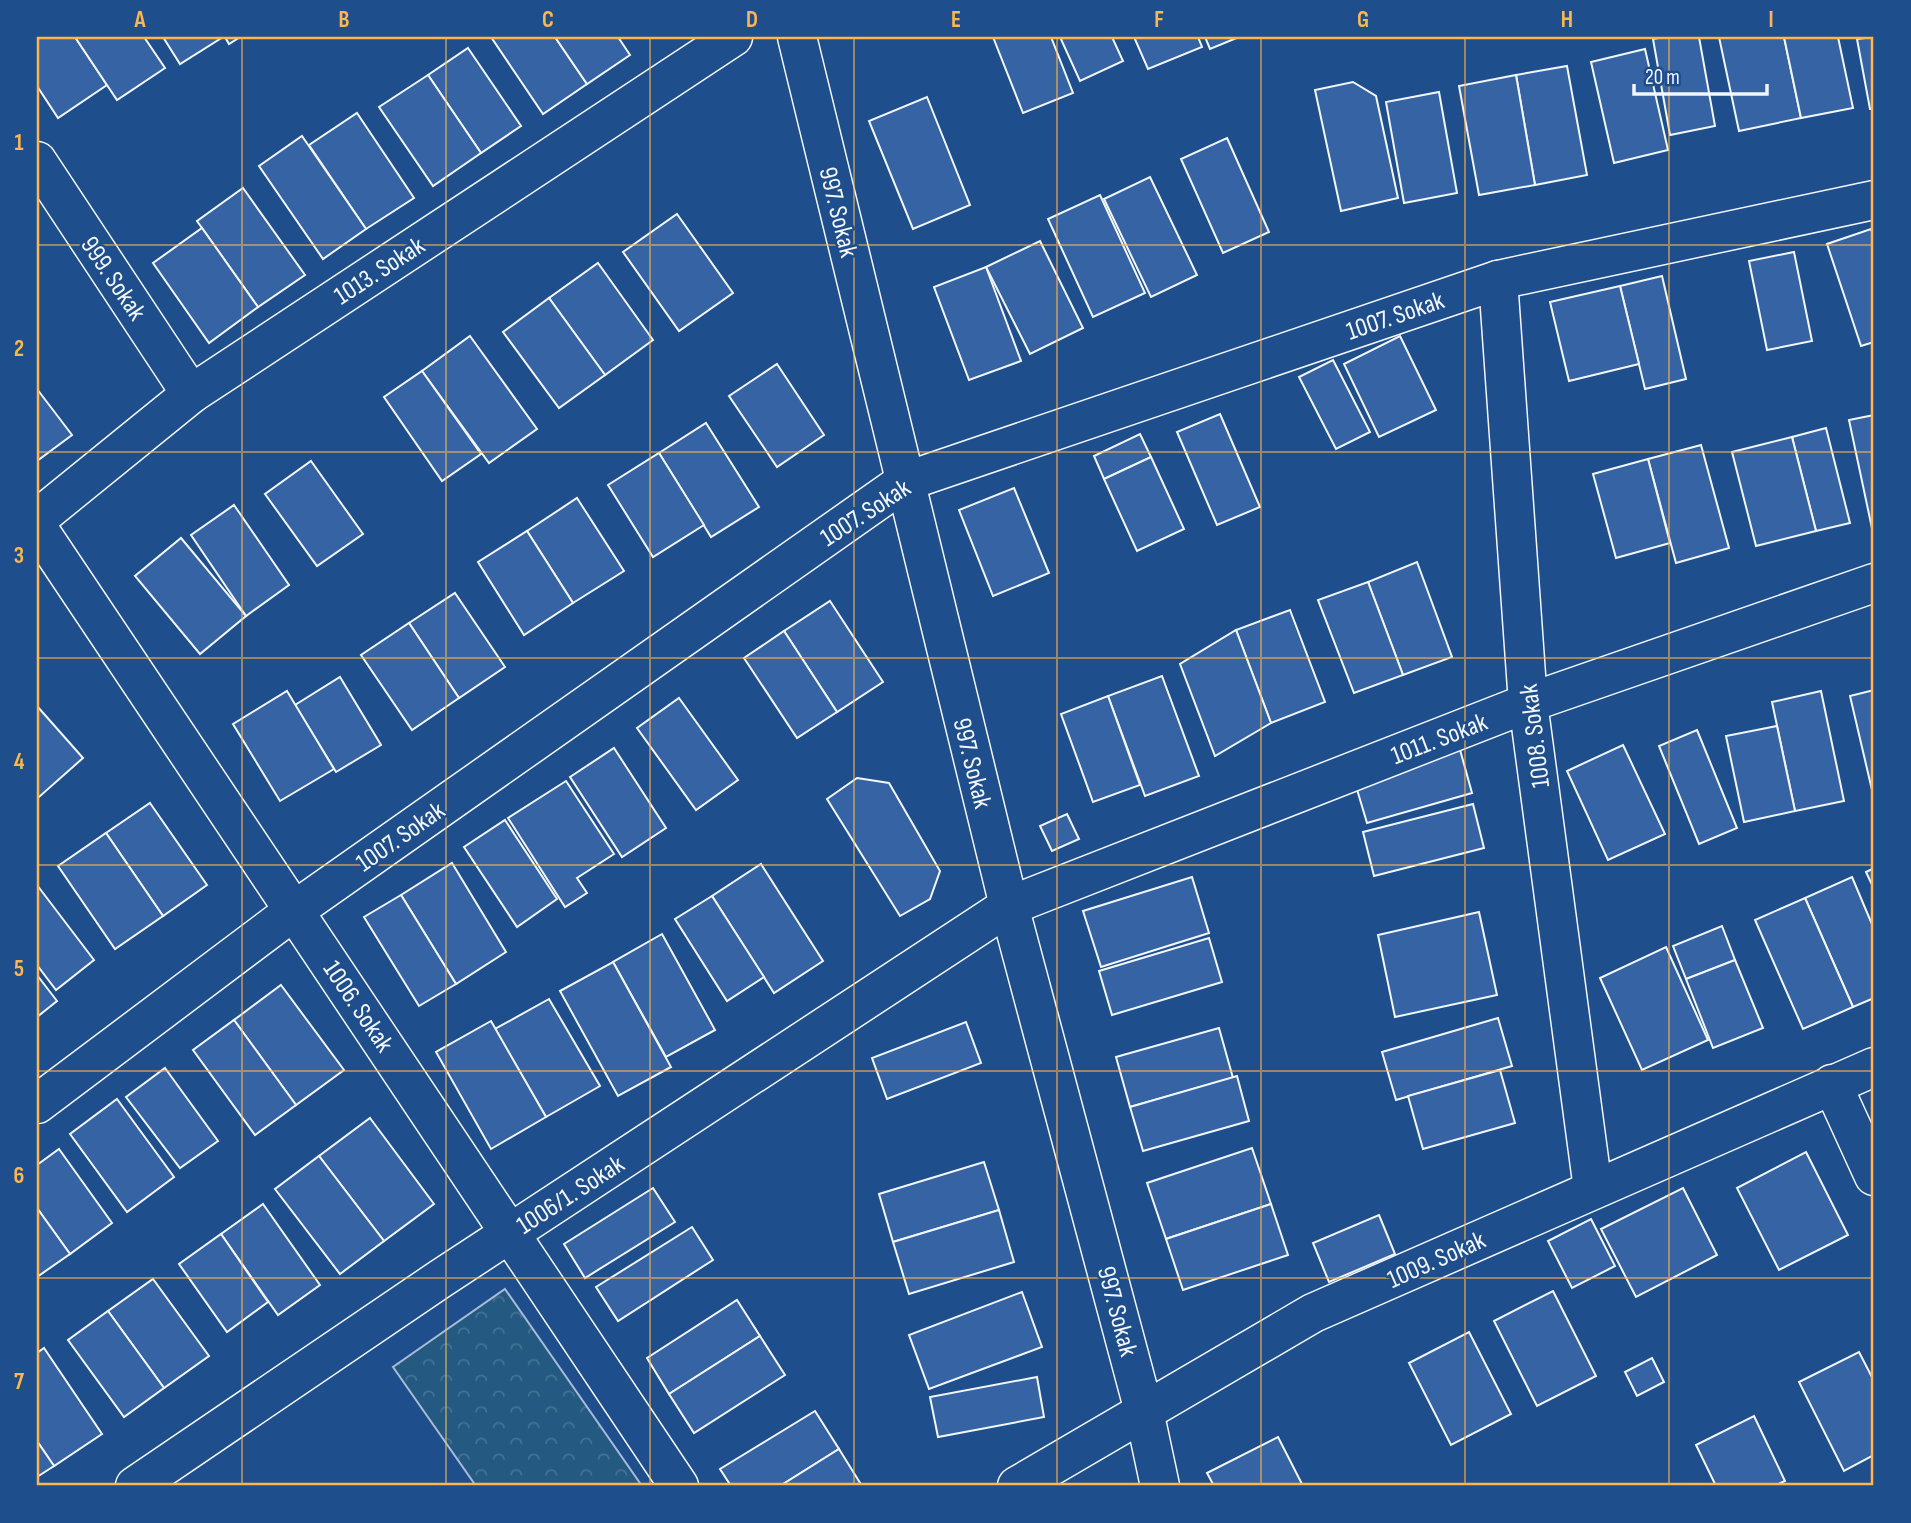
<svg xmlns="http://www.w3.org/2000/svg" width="1911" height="1523" viewBox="0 0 1911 1523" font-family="'Sofia Sans Condensed',sans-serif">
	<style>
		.park { fill: url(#park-crowns); stroke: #a8bbd7; stroke-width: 2 }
		.building { fill: #3563a3; stroke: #f2f6ff; stroke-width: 2 }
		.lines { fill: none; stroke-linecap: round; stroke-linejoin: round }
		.street-casing { stroke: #f2f6ff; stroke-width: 41 }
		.street { stroke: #1f4e8c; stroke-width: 38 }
		.grid { fill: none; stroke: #ffb74d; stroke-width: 2; stroke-opacity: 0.55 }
		.labels { text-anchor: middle; stroke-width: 5; stroke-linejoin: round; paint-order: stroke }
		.street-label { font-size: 26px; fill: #f2f6ff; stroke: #1f4e8c }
		.neatline { fill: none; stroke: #ffb74d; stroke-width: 2.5 }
		.grid-label { font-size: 23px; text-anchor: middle; font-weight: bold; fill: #ffb74d }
	</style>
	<defs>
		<pattern id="park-crowns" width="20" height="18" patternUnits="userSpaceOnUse" patternTransform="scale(1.75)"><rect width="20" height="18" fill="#245a82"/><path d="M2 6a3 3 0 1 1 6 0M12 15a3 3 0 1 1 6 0" fill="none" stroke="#447295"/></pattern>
	</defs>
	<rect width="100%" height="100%" fill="#1f4e8c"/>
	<path class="park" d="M505,1289L642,1486H476L393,1367Z"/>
	<g class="building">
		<path d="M37,37H75L107,85L58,118L37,86Z"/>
		<path d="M75,37H144L165,68L117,100Z"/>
		<path d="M163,37H223L180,64Z"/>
		<path d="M225,37H240L229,44Z"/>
		<path d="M491,37H555L587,84L543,114Z"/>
		<path d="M555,37H618L630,55L587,84Z"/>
		<path d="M993,37H1051L1073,93L1023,113Z"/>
		<path d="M1060,37H1112L1123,61L1080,81Z"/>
		<path d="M1134,37H1198L1202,47L1148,69Z"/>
		<path d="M1205,37H1239L1210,49Z"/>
		<path d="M1664,37H1699L1715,126L1670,135L1653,39Z"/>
		<path d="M1719,37H1784L1801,118L1739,131Z"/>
		<path d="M1784,37H1838L1853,108L1801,118Z"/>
		<path d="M1874,37V109H1870L1857,39Z"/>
		<path d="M468,48L521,126L481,153L428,75Z"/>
		<path d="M1645,49L1668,150L1614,163L1591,62Z"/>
		<path d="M1567,66L1587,175L1535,185L1516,75Z"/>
		<path d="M428,75L481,153L433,186L379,107Z"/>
		<path d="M1516,75L1535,185L1479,195L1459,86Z"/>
		<path d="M1353,82L1376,96L1398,198L1341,211L1315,90Z"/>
		<path d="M1439,92L1457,193L1404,203L1386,102Z"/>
		<path d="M927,97L970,205L913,229L869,121Z"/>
		<path d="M357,113L414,198L366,229L309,145Z"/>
		<path d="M302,136L366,229L323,259L259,166Z"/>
		<path d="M1227,138L1269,232L1223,253L1181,159Z"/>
		<path d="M1150,177L1197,275L1151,297L1104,199Z"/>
		<path d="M243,188L305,275L258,307L197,221Z"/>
		<path d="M1100,195L1145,293L1093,317L1048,219Z"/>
		<path d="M677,214L733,293L679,331L623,252Z"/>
		<path d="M202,228L258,307L209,343L153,263Z"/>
		<path d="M1871,229L1874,238V342L1861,346L1827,244Z"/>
		<path d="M1040,241L1083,328L1030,354L986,267Z"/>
		<path d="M1794,252L1812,341L1767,350L1749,261Z"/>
		<path d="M598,263L653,340L605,375L549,298Z"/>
		<path d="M986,267L1021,361L969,380L934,287Z"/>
		<path d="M1662,276L1686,379L1645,389L1620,286Z"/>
		<path d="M1620,286L1639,364L1569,381L1550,302Z"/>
		<path d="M549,298L605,375L559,408L503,332Z"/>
		<path d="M470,336L537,429L489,463L422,371Z"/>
		<path d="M1400,336L1436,410L1379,437L1344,364Z"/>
		<path d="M1333,360L1370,432L1336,449L1299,377Z"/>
		<path d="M777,364L824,435L777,467L729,396Z"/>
		<path d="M422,371L481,454L442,481L384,397Z"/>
		<path d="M37,389L72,435L37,461Z"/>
		<path d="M1220,414L1260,507L1217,525L1177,432Z"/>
		<path d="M1874,415V532L1873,533L1849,420Z"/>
		<path d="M706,423L759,507L711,537L659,453Z"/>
		<path d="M1826,428L1850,523L1816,531L1792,437Z"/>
		<path d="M1140,434L1151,457L1104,479L1094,456Z"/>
		<path d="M1792,437L1816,531L1756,546L1732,452Z"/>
		<path d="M1701,445L1729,548L1676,563L1648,459Z"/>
		<path d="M659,453L704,525L653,557L608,485Z"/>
		<path d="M1151,457L1184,529L1137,551L1104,479Z"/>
		<path d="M1648,459L1670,543L1616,558L1593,474Z"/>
		<path d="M311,461L363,534L317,566L265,494Z"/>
		<path d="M1014,488L1049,573L993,596L959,510Z"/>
		<path d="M577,498L624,571L573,603L527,531Z"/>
		<path d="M234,505L289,585L246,616L191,535Z"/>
		<path d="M527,531L573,603L524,635L478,562Z"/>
		<path d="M181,538L246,616L200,654L135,576Z"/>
		<path d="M1417,562L1452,657L1403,675L1368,582Z"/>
		<path d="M1368,582L1403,675L1354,693L1318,600Z"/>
		<path d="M455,593L505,667L459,698L409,623Z"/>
		<path d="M830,601L883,682L837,712L784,631Z"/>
		<path d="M1290,610L1325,702L1271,723L1236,630Z"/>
		<path d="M409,623L459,698L412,730L361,655Z"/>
		<path d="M1236,630L1271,723L1215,756L1180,664Z"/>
		<path d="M784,631L837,712L797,738L744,658Z"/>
		<path d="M1162,676L1199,776L1145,796L1108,696Z"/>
		<path d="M340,677L381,745L336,772L295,705Z"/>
		<path d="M1874,690V790H1872L1850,696Z"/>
		<path d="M287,691L334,769L280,801L233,724Z"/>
		<path d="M1821,691L1844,801L1795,811L1772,702Z"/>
		<path d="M1108,696L1140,785L1093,802L1061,714Z"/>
		<path d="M679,698L738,780L696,810L637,728Z"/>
		<path d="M37,706L83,758L39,797L37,795Z"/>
		<path d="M1777,726L1795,811L1744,822L1726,736Z"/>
		<path d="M1697,730L1737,828L1699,844L1659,746Z"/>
		<path d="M1623,745L1665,834L1608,860L1567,771Z"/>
		<path d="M1459,746L1472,793L1367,823L1353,776Z"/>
		<path d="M614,748L666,828L622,857L570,777Z"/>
		<path d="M857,778L889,783L940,871L930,899L900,916L827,799Z"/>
		<path d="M566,781L614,854L577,878L587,893L565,907L508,818Z"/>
		<path d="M150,803L207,885L163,916L106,833Z"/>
		<path d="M1473,804L1484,848L1374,876L1363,832Z"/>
		<path d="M1067,814L1079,839L1052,851L1040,826Z"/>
		<path d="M505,820L557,899L517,927L464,847Z"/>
		<path d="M106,833L163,916L115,949L58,866Z"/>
		<path d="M452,863L506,952L456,984L401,895Z"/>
		<path d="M761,864L823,961L774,993L712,896Z"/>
		<path d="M1874,868V889L1866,872Z"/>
		<path d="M1192,877L1209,933L1101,967L1083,911Z"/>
		<path d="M1852,877L1874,929V998L1853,1007L1805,898Z"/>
		<path d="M37,885L94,960L56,990L37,965Z"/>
		<path d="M401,895L456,984L419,1006L364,917Z"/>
		<path d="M712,896L764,977L727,1001L675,919Z"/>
		<path d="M1805,898L1853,1007L1803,1029L1755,920Z"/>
		<path d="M1479,912L1497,995L1395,1017L1378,935Z"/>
		<path d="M1722,926L1735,960L1686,979L1673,946Z"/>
		<path d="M662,934L715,1030L666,1057L613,962Z"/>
		<path d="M1209,938L1222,982L1112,1015L1099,971Z"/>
		<path d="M1666,947L1708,1040L1642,1070L1600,978Z"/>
		<path d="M1735,960L1763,1028L1713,1048L1686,979Z"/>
		<path d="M613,962L671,1067L618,1096L560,991Z"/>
		<path d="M37,975L57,1001L37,1017Z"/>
		<path d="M281,985L344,1070L296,1105L234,1020Z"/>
		<path d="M549,999L600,1086L546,1117L495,1029Z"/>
		<path d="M1498,1018L1512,1066L1396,1100L1382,1052Z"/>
		<path d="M234,1020L296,1105L255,1135L193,1050Z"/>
		<path d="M491,1021L546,1117L491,1149L436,1052Z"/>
		<path d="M966,1022L981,1063L887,1099L872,1058Z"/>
		<path d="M1219,1028L1233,1078L1130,1107L1116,1057Z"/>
		<path d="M165,1068L218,1141L180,1168L126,1097Z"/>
		<path d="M1500,1070L1515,1123L1423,1149L1408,1096Z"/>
		<path d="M1237,1076L1249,1121L1143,1151L1130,1107Z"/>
		<path d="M117,1099L174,1177L127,1212L70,1134Z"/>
		<path d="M370,1118L434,1204L384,1241L319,1156Z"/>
		<path d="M1252,1148L1271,1204L1166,1239L1147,1183Z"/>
		<path d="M59,1149L112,1223L70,1254L37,1208V1165Z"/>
		<path d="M1806,1152L1848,1235L1779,1270L1737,1188Z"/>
		<path d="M319,1156L384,1241L340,1274L275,1189Z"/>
		<path d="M984,1162L999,1210L893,1242L879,1194Z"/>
		<path d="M653,1188L675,1222L585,1278L564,1244Z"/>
		<path d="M1683,1188L1717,1255L1636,1297L1601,1229Z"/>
		<path d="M263,1204L320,1285L278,1315L221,1234Z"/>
		<path d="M1271,1204L1288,1255L1183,1290L1166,1239Z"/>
		<path d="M37,1208L70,1254L37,1277Z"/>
		<path d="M999,1210L1014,1262L909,1294L893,1242Z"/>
		<path d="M1379,1215L1395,1254L1329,1282L1313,1243Z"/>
		<path d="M1591,1219L1615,1266L1572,1288L1548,1241Z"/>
		<path d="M692,1227L713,1260L618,1321L596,1287Z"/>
		<path d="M221,1234L268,1302L227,1332L179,1264Z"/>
		<path d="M153,1279L209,1356L164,1388L108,1311Z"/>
		<path d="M1553,1291L1596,1376L1537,1406L1494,1321Z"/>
		<path d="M1022,1292L1042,1347L929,1389L909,1335Z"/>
		<path d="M737,1300L760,1336L669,1394L647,1358Z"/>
		<path d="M108,1311L164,1388L124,1417L68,1340Z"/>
		<path d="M1469,1332L1511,1414L1451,1445L1409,1363Z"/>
		<path d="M760,1336L785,1375L694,1433L669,1394Z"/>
		<path d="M44,1348L102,1434L54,1466L37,1441V1353Z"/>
		<path d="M1859,1352L1874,1381V1455L1844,1471L1799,1382Z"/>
		<path d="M1652,1358L1664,1382L1637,1396L1625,1372Z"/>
		<path d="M1037,1377L1044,1417L938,1437L930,1397Z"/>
		<path d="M815,1411L839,1449L780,1486H731L720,1469Z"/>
		<path d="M1754,1416L1785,1481L1774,1486H1716L1696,1445Z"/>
		<path d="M1278,1437L1303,1486H1214L1207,1473Z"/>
		<path d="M37,1441L54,1466L37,1477Z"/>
		<path d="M839,1449L862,1486H780Z"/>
	</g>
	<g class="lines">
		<defs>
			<g id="street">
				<path d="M797,37L1009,906L1144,1411L1160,1486"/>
				<path d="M37,161L191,394"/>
				<path d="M1498,280L1528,703L1593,1189"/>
				<path d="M37,519L191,394L733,37"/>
				<path d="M37,527L679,1486"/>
				<path d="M1832,1084L1874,1176"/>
				<path d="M37,1104L295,910L904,482L1498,280L1874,200"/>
				<path d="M135,1486L440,1279L1009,906L1528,703L1874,583"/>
				<path d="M1017,1486L1313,1313L1874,1067"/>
			</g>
		</defs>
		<use href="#street" class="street-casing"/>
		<use href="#street" class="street"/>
	</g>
	<path class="grid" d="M242,37V1486M446,37V1486M650,37V1486M854,37V1486M1057,37V1486M1261,37V1486M1465,37V1486M1669,37V1486M37,245H1874M37,452H1874M37,658H1874M37,865H1874M37,1071H1874M37,1278H1874"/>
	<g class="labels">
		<g class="street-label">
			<text transform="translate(839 212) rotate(76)" y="9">997. Sokak</text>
			<text transform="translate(379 270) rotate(-33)" y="9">1013. Sokak</text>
			<text transform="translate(114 278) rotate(56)" y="9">999. Sokak</text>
			<text transform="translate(1395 315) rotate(-19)" y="9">1007. Sokak</text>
			<text transform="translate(865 512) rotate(-33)" y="9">1007. Sokak</text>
			<text transform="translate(1534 736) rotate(-97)" y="9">1008. Sokak</text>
			<text transform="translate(1439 738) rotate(-21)" y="9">1011. Sokak</text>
			<text transform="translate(973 763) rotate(76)" y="9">997. Sokak</text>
			<text transform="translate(400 836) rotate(-35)" y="9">1007. Sokak</text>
			<text transform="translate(359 1006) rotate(56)" y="9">1006. Sokak</text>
			<text transform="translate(570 1194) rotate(-33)" y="9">1006/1. Sokak</text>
			<text transform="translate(1436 1259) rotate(-24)" y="9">1009. Sokak</text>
			<text transform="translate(1118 1311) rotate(75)" y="9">997. Sokak</text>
		</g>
	</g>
	<rect width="1911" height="1523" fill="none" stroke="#1f4e8c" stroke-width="77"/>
	<path d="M1634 84v10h133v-10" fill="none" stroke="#f2f6ff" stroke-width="3.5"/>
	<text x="1645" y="84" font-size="21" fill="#f2f6ff" stroke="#1f4e8c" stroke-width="5" paint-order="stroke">20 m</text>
	<rect x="38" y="38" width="1834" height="1446" class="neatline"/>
	<g class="grid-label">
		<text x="140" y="27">A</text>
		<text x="344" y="27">B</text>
		<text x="548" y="27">C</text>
		<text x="752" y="27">D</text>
		<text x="956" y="27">E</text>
		<text x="1159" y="27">F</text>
		<text x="1363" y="27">G</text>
		<text x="1567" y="27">H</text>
		<text x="1771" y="27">I</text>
		<text x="19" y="150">1</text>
		<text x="19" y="356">2</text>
		<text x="19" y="563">3</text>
		<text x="19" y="769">4</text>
		<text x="19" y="976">5</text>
		<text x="19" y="1183">6</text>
		<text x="19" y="1389">7</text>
	</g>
</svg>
